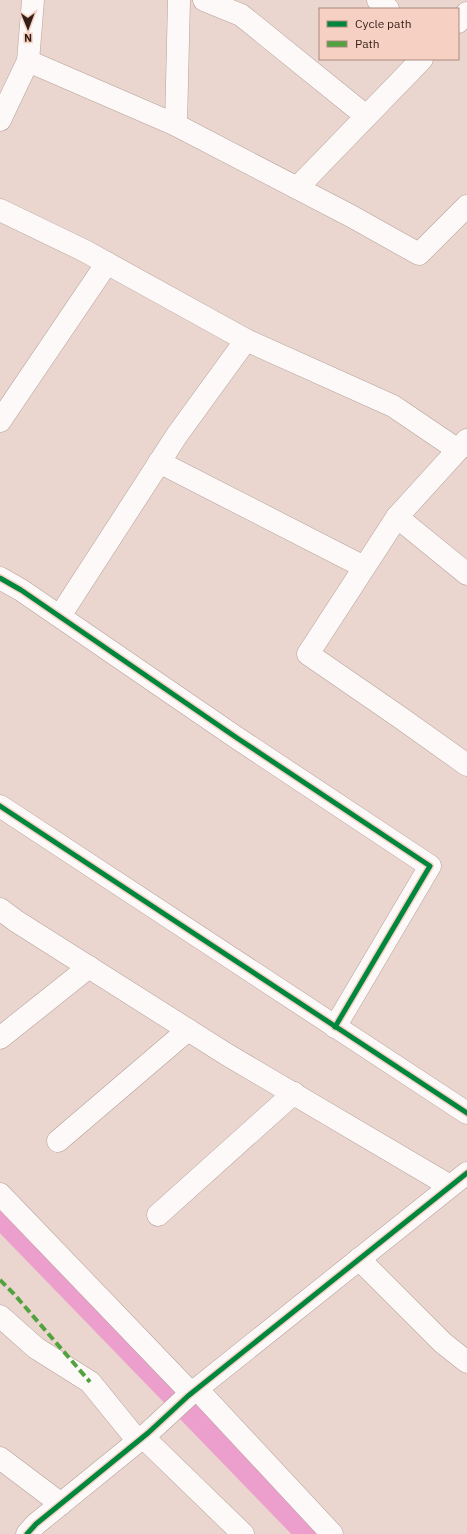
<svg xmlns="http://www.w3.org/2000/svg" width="467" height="1534" viewBox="0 0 467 1534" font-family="'IBM Plex Sans',sans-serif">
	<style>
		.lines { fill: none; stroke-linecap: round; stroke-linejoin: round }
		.canal { stroke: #ec9fcc; stroke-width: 24 }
		.minor-casing { stroke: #b5a19a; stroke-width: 23 }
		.tertiary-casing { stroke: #b5a19a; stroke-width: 23 }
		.minor { stroke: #fcf9f8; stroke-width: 22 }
		.tertiary { stroke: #fcf9f8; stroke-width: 22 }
		.quiet { stroke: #53a240; stroke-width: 4; stroke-dasharray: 8 4; stroke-linecap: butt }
		.cycleway-casing { stroke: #f6d1c3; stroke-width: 8 }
		.cycleway { stroke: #00873e; stroke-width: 5 }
	</style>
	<rect width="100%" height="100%" fill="#ead6cf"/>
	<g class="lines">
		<path class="canal" d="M0,1216L308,1534"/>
		<defs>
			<g id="minor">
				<path d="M204,0L241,15L366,116"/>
				<path d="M378,0L388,9"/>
				<path d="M458,22L467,13"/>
				<path d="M28,61L176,125L351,216L419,254L467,206"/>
				<path d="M0,120L28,61L33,0"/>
				<path d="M176,125L179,0"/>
				<path d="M297,188L422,59"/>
				<path d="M0,210L85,251L246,340L393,406L458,450"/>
				<path d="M0,421L107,263"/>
				<path d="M467,440L397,517L308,654L401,718L467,765"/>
				<path d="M159,462L364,567"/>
				<path d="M397,517L467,574"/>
				<path d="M0,578L21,590L237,738L430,866L335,1027"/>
				<path d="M60,616L177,435L246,340"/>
				<path d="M0,806L467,1113"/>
				<path d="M0,909L16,921L226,1054L450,1186"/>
				<path d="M0,1038L89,967"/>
				<path d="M58,1141L188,1030"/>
				<path d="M0,1194L191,1393"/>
				<path d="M158,1215L294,1093"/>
				<path d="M359,1259L443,1343L467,1362"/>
				<path d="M0,1316L36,1348L90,1382L138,1441"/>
				<path d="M197,1389L332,1534"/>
				<path d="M143,1437L243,1534"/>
				<path d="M0,1458L61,1504"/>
			</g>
			<path id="tertiary" d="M27,1534L36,1524L148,1433L188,1396L467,1173"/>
		</defs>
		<use href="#minor" class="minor-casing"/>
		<use href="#tertiary" class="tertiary-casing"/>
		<use href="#minor" class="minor"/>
		<use href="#tertiary" class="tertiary"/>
		<path class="quiet" d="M0,1280L14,1294L90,1382"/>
		<defs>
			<g id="cycleway">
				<path d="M0,578L21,590L237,738L430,866L335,1027"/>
				<path d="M0,806L467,1113"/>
				<path d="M27,1534L36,1524L148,1433L188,1396L467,1173"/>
			</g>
		</defs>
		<use href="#cycleway" class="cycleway-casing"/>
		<use href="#cycleway" class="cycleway"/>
	</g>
	<rect x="319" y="8" width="140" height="52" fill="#f6d1c3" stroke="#a8897d"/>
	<rect x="327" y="21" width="20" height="6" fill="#00873e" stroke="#a8897d"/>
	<text x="355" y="28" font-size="12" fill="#341e15">Cycle path</text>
	<rect x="327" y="41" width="20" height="6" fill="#53a240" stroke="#a8897d"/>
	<text x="355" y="48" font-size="12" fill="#341e15">Path</text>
	<g transform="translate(28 28) rotate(179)" stroke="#f6d1c3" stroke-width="3" paint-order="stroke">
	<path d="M0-3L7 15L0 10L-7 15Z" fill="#341e15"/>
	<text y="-6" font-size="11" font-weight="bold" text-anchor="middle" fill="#341e15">N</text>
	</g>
</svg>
